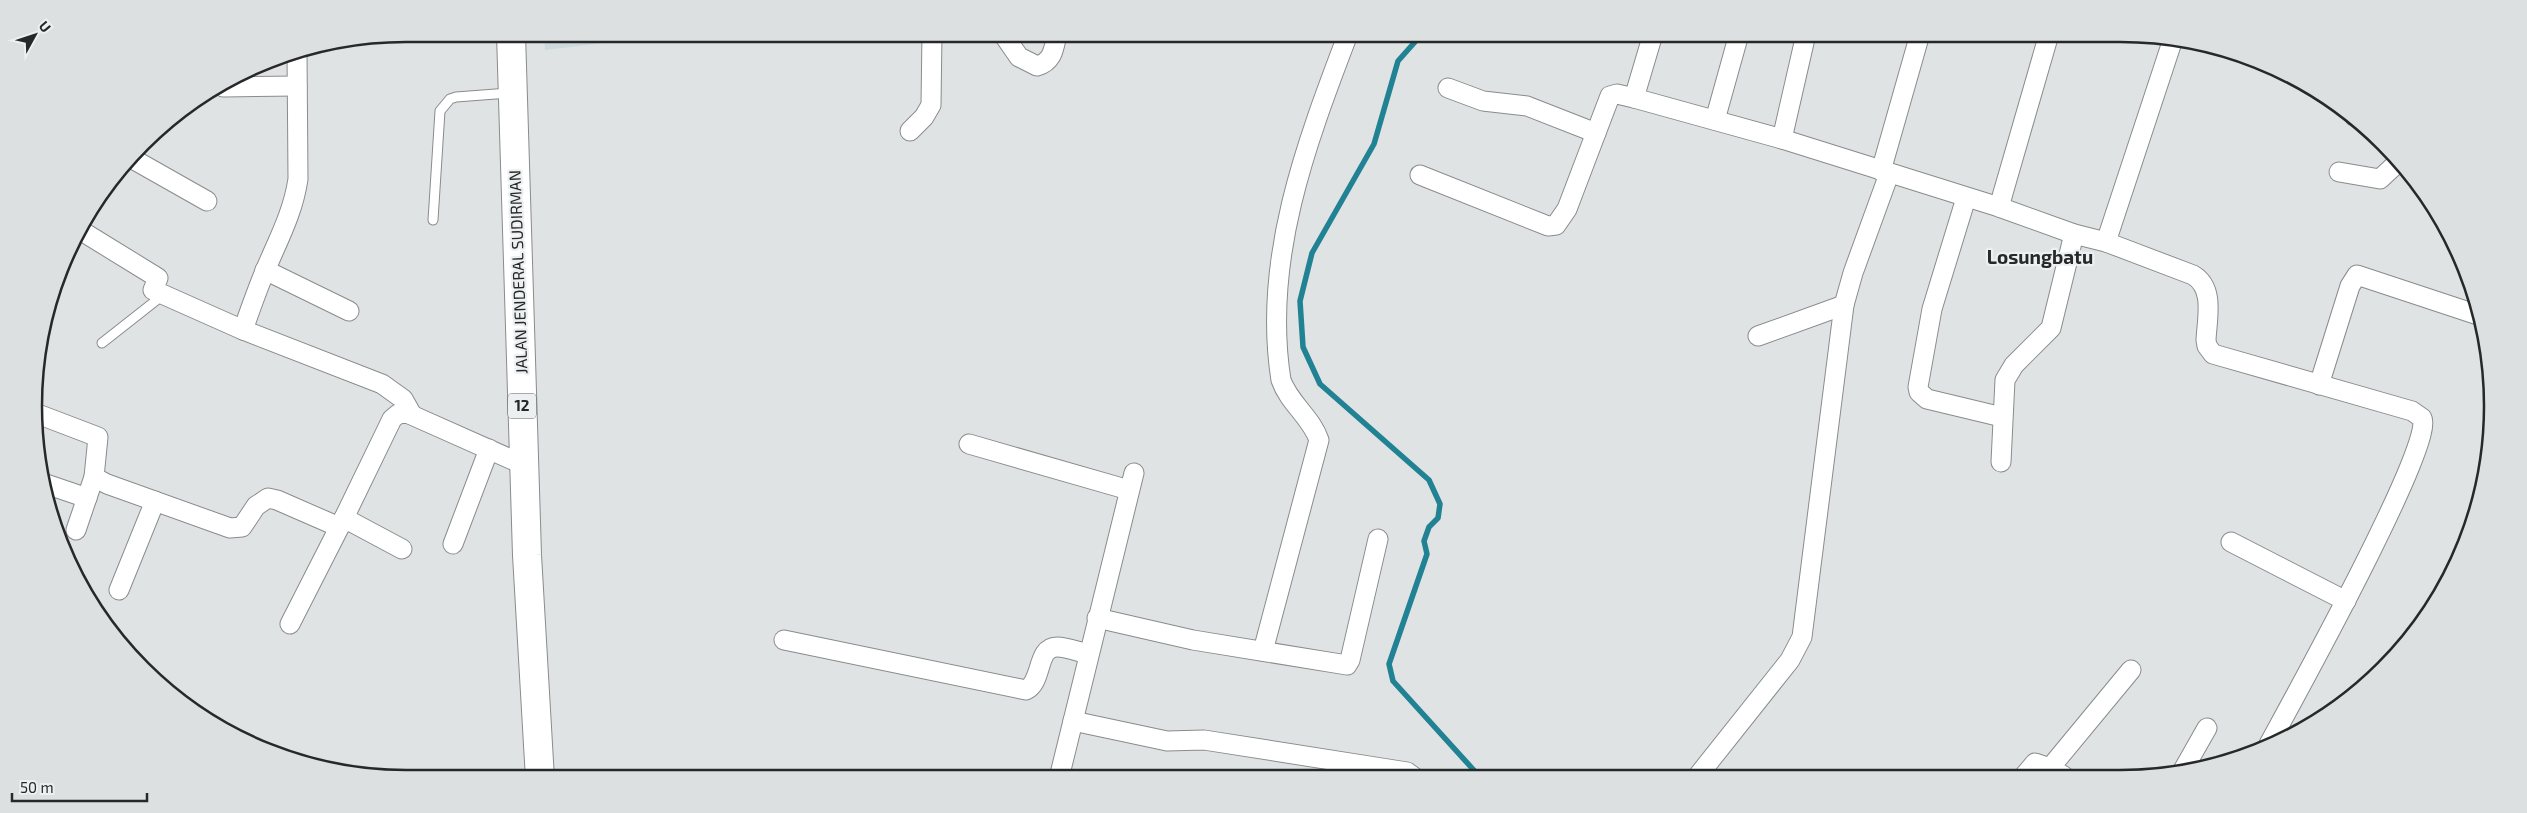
<svg xmlns="http://www.w3.org/2000/svg" width="2527" height="813" viewBox="0 0 2527 813" font-family="'Exo 2',sans-serif">
	<style>
		.built { fill: #cddadd }
		.lines { fill: none; stroke-linecap: round; stroke-linejoin: round }
		.stream { stroke: #218293; stroke-width: 5.5 }
		.lane-casing { stroke: #888c8d; stroke-width: 11 }
		.street-casing { stroke: #888c8d; stroke-width: 21 }
		.highway-casing { stroke: #888c8d; stroke-width: 30 }
		.lane { stroke: #fff; stroke-width: 9 }
		.street { stroke: #fff; stroke-width: 19 }
		.highway { stroke: #fff; stroke-width: 28 }
		.labels { text-anchor: middle; stroke-width: 4.5; stroke-linejoin: round; paint-order: stroke }
		.shield { fill: #ecf0f1; stroke: #626465; stroke-width: 1 }
		.shield-label { font-size: 15px; font-weight: bold; fill: #272829 }
		.street-label { font-size: 16px; fill: #272829; stroke: #ecf0f1 }
		.quarter-label { font-size: 19px; font-weight: bold; fill: #272829; stroke: #ecf0f1 }
		.rim { fill: none; stroke: #272829; stroke-width: 2.5 }
	</style>
	<rect width="100%" height="100%" fill="#dfe3e4"/>
	<path class="built" d="M544,34H680L545,50Z"/>
	<g class="lines">
		<path class="stream" d="M1422,34L1398,61L1374,144L1312,253L1300,301L1303,347L1320,384L1429,480L1440,504L1438,518L1429,527L1424,541L1427,554L1389,664L1393,681L1480,777"/>
		<defs>
			<g id="lane">
				<path d="M2351,120V116"/>
				<path d="M433,220L440,111L450,99L456,97L509,93"/>
				<path d="M102,343L163,295"/>
			</g>
			<g id="street">
				<path d="M1003,34L1019,57L1037,66C1053,62 1054,48 1057,34"/>
				<path d="M1653,34L1634,98L1782,139L1999,207L2074,234L2106,242L2193,275C2215,288 2207,318 2206,340L2207,346L2213,354L2412,411L2422,418C2436,442 2289,707 2268,746"/>
				<path d="M223,87L297,86"/>
				<path d="M1448,88L1483,101L1527,106L1596,133"/>
				<path d="M1715,120L1739,34"/>
				<path d="M910,131L924,117L931,105L932,34"/>
				<path d="M1782,139L1806,34"/>
				<path d="M131,158L207,201"/>
				<path d="M1881,171L1920,34"/>
				<path d="M2339,172L2380,179L2394,166"/>
				<path d="M1420,175L1548,226L1556,225L1567,209L1610,96L1617,94L1634,98"/>
				<path d="M1966,198L1932,309L1918,387L1919,392L1927,399L2002,417"/>
				<path d="M1999,207L2049,34"/>
				<path d="M80,230L158,278L153,290L243,330L382,384L403,399L412,415"/>
				<path d="M2106,242L2173,39"/>
				<path d="M265,270L349,311"/>
				<path d="M243,330C250,310 257,290 265,271C278,240 293,213 298,179L297,52"/>
				<path d="M1758,336L1844,305"/>
				<path d="M2319,385L2350,286L2357,275L2481,316"/>
				<path d="M35,413L98,437L94,477L107,484L230,528L242,527L256,506L268,498L277,500L339,527"/>
				<path d="M969,444L1129,490"/>
				<path d="M2001,462L2005,380L2014,365L2051,328L2074,234"/>
				<path d="M43,483L87,498"/>
				<path d="M344,518L392,419L398,414L407,413L524,465"/>
				<path d="M76,530L94,477"/>
				<path d="M2231,542L2346,601"/>
				<path d="M453,544L489,449"/>
				<path d="M119,590L155,501"/>
				<path d="M1097,618L1193,640L1347,665L1350,660L1378,539"/>
				<path d="M290,624L344,518L402,549"/>
				<path d="M784,640L1026,690C1043,682 1036,647 1057,647C1067,647 1079,652 1088,654"/>
				<path d="M1263,651L1319,440C1311,417 1289,403 1281,380C1262,260 1306,144 1348,34"/>
				<path d="M1073,721L1167,741L1204,740L1407,772L1414,777"/>
				<path d="M2050,768L2131,670"/>
				<path d="M2182,772L2207,728"/>
				<path d="M2024,776L2035,763L2050,768L2064,776"/>
				<path d="M1697,777L1790,660L1802,637L1844,305L1853,273L1889,174"/>
				<path d="M1059,778L1134,473"/>
			</g>
			<path id="highway" d="M511,34L527,555L540,779"/>
		</defs>
		<use href="#lane" class="lane-casing"/>
		<use href="#street" class="street-casing"/>
		<use href="#highway" class="highway-casing"/>
		<use href="#lane" class="lane"/>
		<use href="#street" class="street"/>
		<use href="#highway" class="highway"/>
	</g>
	<g class="labels">
		<rect class="shield" x="508" y="393.5" width="28" height="25" rx="4"/>
		<g class="shield-label">
			<text x="522" y="411">12</text>
		</g>
		<g class="street-label">
			<text transform="translate(518 272) rotate(-92)" y="6">JALAN JENDERAL SUDIRMAN</text>
		</g>
		<g class="quarter-label">
			<text x="2040" y="264">Losungbatu</text>
		</g>
	</g>
	<path d="M0 0H2527V813H0ZM406 42H2120A364 364 0 0 1 2484 406V406A364 364 0 0 1 2120 770H406A364 364 0 0 1 42 406V406A364 364 0 0 1 406 42Z" fill="#dce0e1" fill-rule="evenodd"/>
	<path class="rim" d="M406 42H2120A364 364 0 0 1 2484 406V406A364 364 0 0 1 2120 770H406A364 364 0 0 1 42 406V406A364 364 0 0 1 406 42Z"/>
	<g transform="translate(35 35) rotate(50)" stroke="#ecf0f1" stroke-width="4" paint-order="stroke">
	<path d="M0-4L9 19L0 12L-9 19Z" fill="#272829"/>
	<text y="-8" font-size="14" font-weight="bold" text-anchor="middle" fill="#272829">U</text>
	</g>
	<path d="M12 793v8h135v-8" fill="none" stroke="#272829" stroke-width="2.5"/>
	<text x="20" y="793" font-size="15" fill="#272829" stroke="#ecf0f1" stroke-width="4" paint-order="stroke">50 m</text>
</svg>
